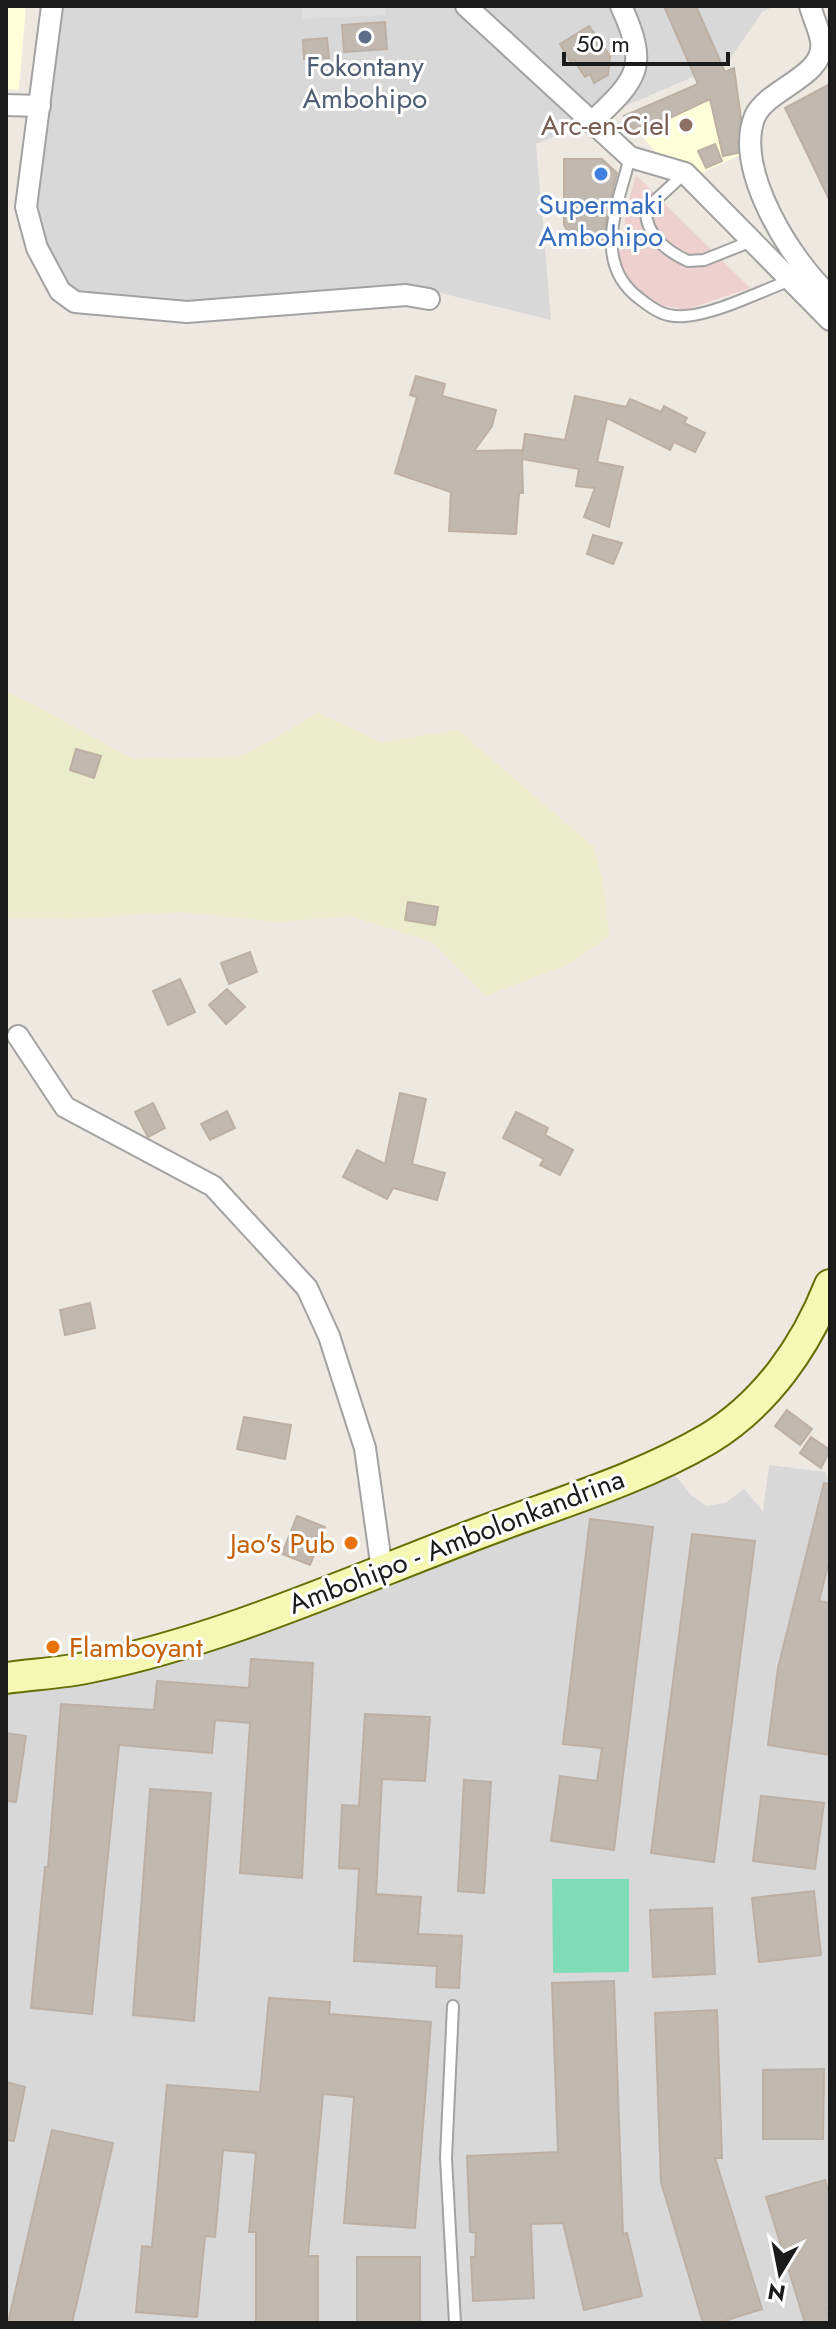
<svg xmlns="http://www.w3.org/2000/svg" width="836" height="2329" viewBox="0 0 836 2329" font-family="Jost,sans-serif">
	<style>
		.residential { fill: #d9d8d8 }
		.commercial { fill: #eed1cf }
		.education { fill: #feffd8 }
		.farmland { fill: #eaeccb }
		.pitch { fill: #7edcb8 }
		.parking { fill: #dfdfdf }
		.building { fill: #c1b8b0; stroke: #beafa3; stroke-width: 2 }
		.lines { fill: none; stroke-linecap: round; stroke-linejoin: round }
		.lane-casing { stroke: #a2a2a2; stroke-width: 14 }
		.street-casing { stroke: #a2a2a2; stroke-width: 24 }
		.secondary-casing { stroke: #636f05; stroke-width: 34 }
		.lane { stroke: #fff; stroke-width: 10 }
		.street { stroke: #fff; stroke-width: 20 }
		.secondary { stroke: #f5f8b3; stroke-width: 30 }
		.service-dot { fill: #5c6f8a; stroke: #fff; stroke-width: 3 }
		.education-dot { fill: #8d6e63; stroke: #fff; stroke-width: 3 }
		.shop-dot { fill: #3f7fe0; stroke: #fff; stroke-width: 3 }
		.food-dot { fill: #e8710a; stroke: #fff; stroke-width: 3 }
		.labels { text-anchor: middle; stroke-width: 6; stroke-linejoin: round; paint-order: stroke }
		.service-label { font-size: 28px; fill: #4e5e75; stroke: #fff }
		.education-label { font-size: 28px; fill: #785e54; stroke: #fff; text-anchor: end }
		.shop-label { font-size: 28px; fill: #366cbe; stroke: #fff }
		.street-label { font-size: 28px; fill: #1b1b1b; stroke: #fff }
		.food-label { font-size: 28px; fill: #c56008; stroke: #fff; text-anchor: end }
	</style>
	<rect width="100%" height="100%" fill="#ede9e1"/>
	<g class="residential">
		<path d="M52,6H775L762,12L728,62L536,144L551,320L412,286L304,299L212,304L87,301L47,277L24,221Z"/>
		<path d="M667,1465L691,1495L706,1506L725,1503L744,1489L763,1511L769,1465L825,1472L830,1486V2323H6V1684L66,1682Z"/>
	</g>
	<path class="commercial" d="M636,175L750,288L685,310L661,305L633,286L616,259L622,249L626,210Z"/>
	<g class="education">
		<path d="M6,6H26L19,90L6,89Z"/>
		<path d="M734,68L747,152L682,182L624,116Z"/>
	</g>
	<path class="farmland" d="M6,690L134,759L243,756L318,713L381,742L458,730L594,847L603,882L609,936L571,963L486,996L432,942L350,916L278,922L182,912L72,919L6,918Z"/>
	<path class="pitch" d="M552,1879H629V1972L553,1973Z"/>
	<path class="parking" d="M302,6H386V15L302,19Z"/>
	<g class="building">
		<path d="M664,6H696L725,72L734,68L741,118L738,153L723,156L710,99L636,134L624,116L698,84Z"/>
		<path d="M385,22L387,49L344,52L342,25Z"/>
		<path d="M589,26L610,56L608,75L594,83L590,74L585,77L574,60L570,61L560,44Z"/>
		<path d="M327,38L329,58L304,59L303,40Z"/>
		<path d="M830,84V201L785,108Z"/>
		<path d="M715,144L722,161L706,168L698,151Z"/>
		<path d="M564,159H602L617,173L607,212L604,245L575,243L564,225Z"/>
		<path d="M416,376L445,384L442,396L496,410L492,426L474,451L522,450V457L525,434L565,440L575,396L626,407L630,399L661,412L664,406L687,418L684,423L705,433L695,452L674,442L670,450L607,418L597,462L623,467L609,527L584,517L595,488L576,486L579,469L522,459L523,493H519L516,534L449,531L451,492L395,473L417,397L410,395Z"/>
		<path d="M593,535L622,543L613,564L587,554Z"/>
		<path d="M76,749L101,756L94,778L70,770Z"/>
		<path d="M408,902L438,907L435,925L405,920Z"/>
		<path d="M250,952L257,972L229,984L221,963Z"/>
		<path d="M180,979L195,1012L168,1025L153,991Z"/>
		<path d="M227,989L245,1007L226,1024L209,1005Z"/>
		<path d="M400,1093L426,1099L412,1164L445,1173L437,1200L393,1188L387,1199L343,1177L357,1150L385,1164Z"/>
		<path d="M153,1103L165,1128L148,1137L135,1112Z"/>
		<path d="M227,1111L235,1128L210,1140L201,1124Z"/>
		<path d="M516,1112L548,1128L545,1135L573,1150L560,1175L540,1165L544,1159L503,1138Z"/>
		<path d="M90,1303L95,1328L65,1335L60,1310Z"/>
		<path d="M787,1410L812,1429L800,1445L775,1426Z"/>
		<path d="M244,1417L291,1425L285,1459L237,1449Z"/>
		<path d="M811,1437L830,1450L821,1468L800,1453Z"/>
		<path d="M824,1483L830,1484V1557L819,1601L830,1603V1755L768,1745L778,1668Z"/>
		<path d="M297,1516L325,1527L310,1565L282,1554Z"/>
		<path d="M590,1519L653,1527L614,1850L551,1841L560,1776L597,1781L602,1748L563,1744Z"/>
		<path d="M692,1534L755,1541L714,1862L651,1853Z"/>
		<path d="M251,1659L313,1663L302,1878L240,1873L250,1723L215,1720L212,1753L119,1745L92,2014L31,2008L45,1867H48L61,1704L154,1710L157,1681L249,1688Z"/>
		<path d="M365,1714L430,1717L425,1781L382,1779L376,1894L421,1897L418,1934L462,1936L459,1988L436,1987L437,1966L354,1961L359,1869L339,1868L342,1805L359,1806Z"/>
		<path d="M6,1733L26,1736L16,1802L6,1801Z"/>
		<path d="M464,1780L491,1782L484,1893L458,1891Z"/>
		<path d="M150,1789L211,1793L194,2021L133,2015Z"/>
		<path d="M761,1796L824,1803L815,1869L753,1861Z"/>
		<path d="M814,1891L821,1955L759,1962L752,1898Z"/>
		<path d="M712,1908L715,1974L653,1977L650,1910Z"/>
		<path d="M614,1981L623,2234L627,2233L642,2296L584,2310L563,2223L531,2224L534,2298L473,2301L471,2257H475L476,2233L470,2232L467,2156L558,2152L552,1983Z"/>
		<path d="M269,1998L330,2002L329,2014L431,2022L415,2228L344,2223L354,2097L323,2094L308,2256H318V2323H256V2232H249L256,2153L223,2150L215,2237L205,2236L197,2317L136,2312L142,2246L152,2247L167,2085L260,2092Z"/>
		<path d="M717,2010L722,2158H715L762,2309L718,2323H703L661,2182L655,2013Z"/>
		<path d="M824,2069L823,2139H763V2070Z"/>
		<path d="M6,2082L25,2087L14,2141L6,2140Z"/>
		<path d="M52,2130L113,2143L80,2289L72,2323H8Z"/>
		<path d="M825,2180L830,2197V2308L826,2309L830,2323H805L766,2197Z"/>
		<rect x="357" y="2257" width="63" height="66"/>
	</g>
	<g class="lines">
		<defs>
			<g id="lane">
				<path d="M630,157C618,205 591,263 640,299C654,310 666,318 685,316C716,314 761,291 791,280"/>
				<path d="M685,173L646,209C645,234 666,251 688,261L704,260L752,241"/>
				<path d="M453,2006L446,2158L455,2323"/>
			</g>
			<g id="street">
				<path d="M52,6L26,207L37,248L60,291L75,302L187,312L406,295L429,299"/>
				<path d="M466,6L630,157L685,173L830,320"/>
				<path d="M810,6C813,17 819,29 821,41C827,76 768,88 755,116C733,169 792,262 830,296"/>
				<path d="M6,105L40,106"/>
				<path d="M593,121C638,78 649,67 621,6"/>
				<path d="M18,1036L65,1107L213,1186L307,1288L329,1336L365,1448L382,1570"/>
			</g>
			<path id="secondary" d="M6,1678C34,1674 63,1673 90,1667C223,1640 352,1581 479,1533C555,1504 638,1480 708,1439C766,1404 806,1346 830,1285"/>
		</defs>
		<use href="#lane" class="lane-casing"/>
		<use href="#street" class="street-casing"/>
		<use href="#secondary" class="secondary-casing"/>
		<use href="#lane" class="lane"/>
		<use href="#street" class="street"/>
		<use href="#secondary" class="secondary"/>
	</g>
	<circle class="service-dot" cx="365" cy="37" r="8"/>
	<circle class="education-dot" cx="686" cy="125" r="8"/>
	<circle class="shop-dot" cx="601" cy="174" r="8"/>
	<g class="food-dot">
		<circle cx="351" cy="1543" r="8"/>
		<circle cx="53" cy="1647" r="8"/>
	</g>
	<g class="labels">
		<g class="service-label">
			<text x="365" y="76">Fokontany<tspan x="365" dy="32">Ambohipo</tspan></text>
		</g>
		<g class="education-label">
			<text x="670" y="135">Arc-en-Ciel</text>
		</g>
		<g class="shop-label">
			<text x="601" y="214">Supermaki<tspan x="601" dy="32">Ambohipo</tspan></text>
		</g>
		<g class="street-label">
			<text transform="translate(456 1541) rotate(-21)" y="10">Ambohipo - Ambolonkandrina</text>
		</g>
		<g class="food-label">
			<text x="335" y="1553">Jao's Pub</text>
			<text x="69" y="1657" text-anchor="start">Flamboyant</text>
		</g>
	</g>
	<rect width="836" height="2329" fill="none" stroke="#1b1b1b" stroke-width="16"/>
	<g transform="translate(780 2273) rotate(190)" stroke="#ffffff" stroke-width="6" paint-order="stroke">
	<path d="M0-6L14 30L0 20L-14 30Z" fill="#1b1b1b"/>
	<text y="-12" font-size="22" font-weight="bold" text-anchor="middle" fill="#1b1b1b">N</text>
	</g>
	<path d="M564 52v12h164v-12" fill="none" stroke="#1b1b1b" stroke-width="4"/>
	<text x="576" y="52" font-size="24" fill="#1b1b1b" stroke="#ffffff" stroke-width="6" paint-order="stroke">50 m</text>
</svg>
